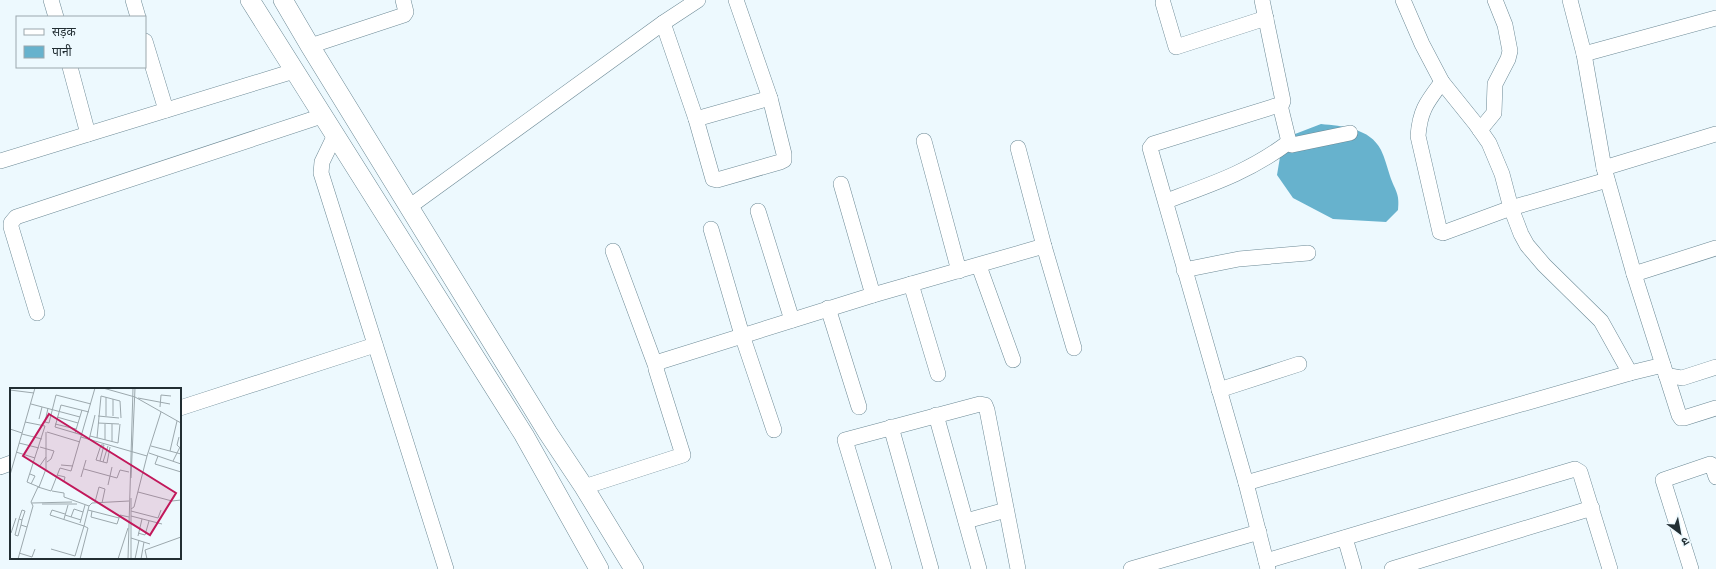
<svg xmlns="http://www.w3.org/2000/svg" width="1716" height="569" viewBox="0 0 1716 569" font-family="'Golos Text','Noto Sans Devanagari',sans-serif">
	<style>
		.water { fill: #67b2cd }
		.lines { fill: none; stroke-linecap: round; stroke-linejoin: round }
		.minor-casing { stroke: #6d8a96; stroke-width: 16 }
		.major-casing { stroke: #6d8a96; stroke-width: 20 }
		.minor { stroke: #fff; stroke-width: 15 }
		.major { stroke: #fff; stroke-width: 19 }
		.inset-road { fill: none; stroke: #9ca8ad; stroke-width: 1 }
		.view { fill: #c2185b; fill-opacity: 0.15; stroke: #c2185b; stroke-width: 2 }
		.inset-edge { fill: none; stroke: #222e33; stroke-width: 2 }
	</style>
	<rect width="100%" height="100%" fill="#edf9fe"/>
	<path class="water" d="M1321,124C1342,126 1370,128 1381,150C1385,158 1387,167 1390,176C1395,191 1400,193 1398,210L1386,222L1333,219L1293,198L1277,175L1280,157L1295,134Z"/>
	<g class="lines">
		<defs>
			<g id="minor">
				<path d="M51,0L56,17"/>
				<path d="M133,0L138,17"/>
				<path d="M1262,0L1283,101L1282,104L1153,144L1150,148L1246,483L1268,569"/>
				<path d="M1403,0L1422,44L1442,82L1475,123L1489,143L1502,174L1511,208L1521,234L1527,245L1544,265L1601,321L1630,373"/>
				<path d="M1570,0L1584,54L1604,168L1634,274L1679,415L1681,418H1684L1716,408"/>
				<path d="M1163,3L1176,47L1266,18"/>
				<path d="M663,23L696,119L713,179L717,180L780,162L784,160V154L770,98L736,0"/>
				<path d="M145,41L166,110"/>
				<path d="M310,46L404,15L406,12L403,0"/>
				<path d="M1584,54L1716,18"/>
				<path d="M70,67L88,134"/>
				<path d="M1442,82C1427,102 1420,110 1418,136L1440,232L1443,233L1511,208L1607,180"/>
				<path d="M1280,105L1289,142L1292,145L1350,133"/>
				<path d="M696,119L770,98"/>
				<path d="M1480,130L1494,113L1495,84L1508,59L1510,51L1505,25L1495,0"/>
				<path d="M335,135L322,162L321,173L446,569"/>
				<path d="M924,141L959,271"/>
				<path d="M1018,148L1044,246L1074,348"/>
				<path d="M0,161L294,71"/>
				<path d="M1604,168L1716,134"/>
				<path d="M841,184L873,295"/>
				<path d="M1166,201C1212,184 1249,172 1289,142"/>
				<path d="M409,207L663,23L698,0"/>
				<path d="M758,211L792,320"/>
				<path d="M711,229L742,335L774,430"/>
				<path d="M613,251L656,367"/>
				<path d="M979,266L1013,360"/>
				<path d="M1184,270L1239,259L1308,253"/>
				<path d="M1634,274L1716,248"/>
				<path d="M911,284L938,374"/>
				<path d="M828,308L859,407"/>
				<path d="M37,313L11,227V223L16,217L322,116"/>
				<path d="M1666,375L1682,378L1716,367"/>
				<path d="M1219,390L1299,364"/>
				<path d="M180,408L375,345"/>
				<path d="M936,415L979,569"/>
				<path d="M891,427L931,569"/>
				<path d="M0,467L11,463"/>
				<path d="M1246,483L1630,373L1663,365"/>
				<path d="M584,487L683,455L656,369L657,364L662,361L873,295L1044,246"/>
				<path d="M966,521L1006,510"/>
				<path d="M1345,538L1354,569"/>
				<path d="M1266,561L1575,469L1580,472L1610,569"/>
				<path d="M884,569L845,440L980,404L985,405L987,410L1018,569"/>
				<path d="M1131,569L1259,532"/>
				<path d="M1392,569L1592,508"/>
				<path d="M1691,569L1663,480L1710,464L1712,465L1716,477"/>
			</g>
			<g id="major">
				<path d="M250,0L524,435L599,569"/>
				<path d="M283,0L310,46L548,433L584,487L634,569"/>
			</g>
		</defs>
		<use href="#minor" class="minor-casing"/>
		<use href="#major" class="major-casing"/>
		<use href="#minor" class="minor"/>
		<use href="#major" class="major"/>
	</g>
	<g transform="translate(10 388)">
		<rect width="171" height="171" fill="#edf9fe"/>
		<path class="inset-road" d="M93,0L125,9L171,35M0,2L24,5M128,10L160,16M21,16L70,29M150,19L151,7L161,8M38,20L35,34L39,35L46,7L81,16M88,28L109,30M96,28V9M103,28V11M47,29L68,35M29,31L32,19M15,34L35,38L17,94L29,99L36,81V44M88,35L109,36M45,36L66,41M95,36V52M0,41L12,45M37,44L70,54M65,45L72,22M12,46L32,51M72,47L45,39L51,17L79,24M80,48L108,55L110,36M71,49L137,68L151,24M169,49L167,57L170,60M87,50L91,8L110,13L111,30M79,52L85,27M102,54V36M9,55L29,60M94,57H91L86,72L97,75L100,59M141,58L171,66M30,59L44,63L41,71L37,74M160,63L167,33M6,64L25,70M139,65L171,76M148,68L145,76L171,84M90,73L94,57M163,73L171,57M93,74L98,58M51,77L63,78M29,79L36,69M74,81L107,90L110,82L119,84M20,86L25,88L21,96M0,87L25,0M47,87L55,89L54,93M71,89L76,72M121,90L125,0M98,97L102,79M42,103L54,105V109L79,118L82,115L119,113M128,104L162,113L171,112M121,110V171M85,114L89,99L95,101L92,115M22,115L62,114M32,116H67M121,121L124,119L137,68M78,122L109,130M82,123L81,129L107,136L110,127L119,129M121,123L148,130L151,122M55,126L42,122L40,127L74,138M55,127L71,132M121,128L152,136M61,129L64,121L73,124M9,131L12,122L15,123L12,132M54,131L58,117M70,135L75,117M11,137L12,132L9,131L5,147L8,148L11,137L17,139M1,145L6,130M128,145L135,147L139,133M128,148L132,131M121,150L140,156M41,161L65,168L74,138M9,165L22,169L25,161M8,171L23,118L21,114L28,99L41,103L50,80L61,83L85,0M70,171L78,140L74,138L79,118M108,171L118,140M118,171L123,0M125,171L129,152M131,171L134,154M137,171L135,162L171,149"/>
		<path class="view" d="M39,26L166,105L140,147L13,68Z"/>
		<rect width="171" height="171" class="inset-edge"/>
	</g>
	<rect x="16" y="16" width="130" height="52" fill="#edf9fe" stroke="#9ca8ad"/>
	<rect x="24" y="29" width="20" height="6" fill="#ffffff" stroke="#9ca8ad"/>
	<text x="52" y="36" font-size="12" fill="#222e33">सड़क</text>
	<rect x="24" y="46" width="20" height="12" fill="#67b2cd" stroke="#9ca8ad"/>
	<text x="52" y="56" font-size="12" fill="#222e33">पानी</text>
	<g transform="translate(1680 533) rotate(148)" stroke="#edf9fe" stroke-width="3" paint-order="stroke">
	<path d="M0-3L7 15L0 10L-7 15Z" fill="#222e33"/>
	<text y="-6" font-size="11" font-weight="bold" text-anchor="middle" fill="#222e33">उ</text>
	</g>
</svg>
